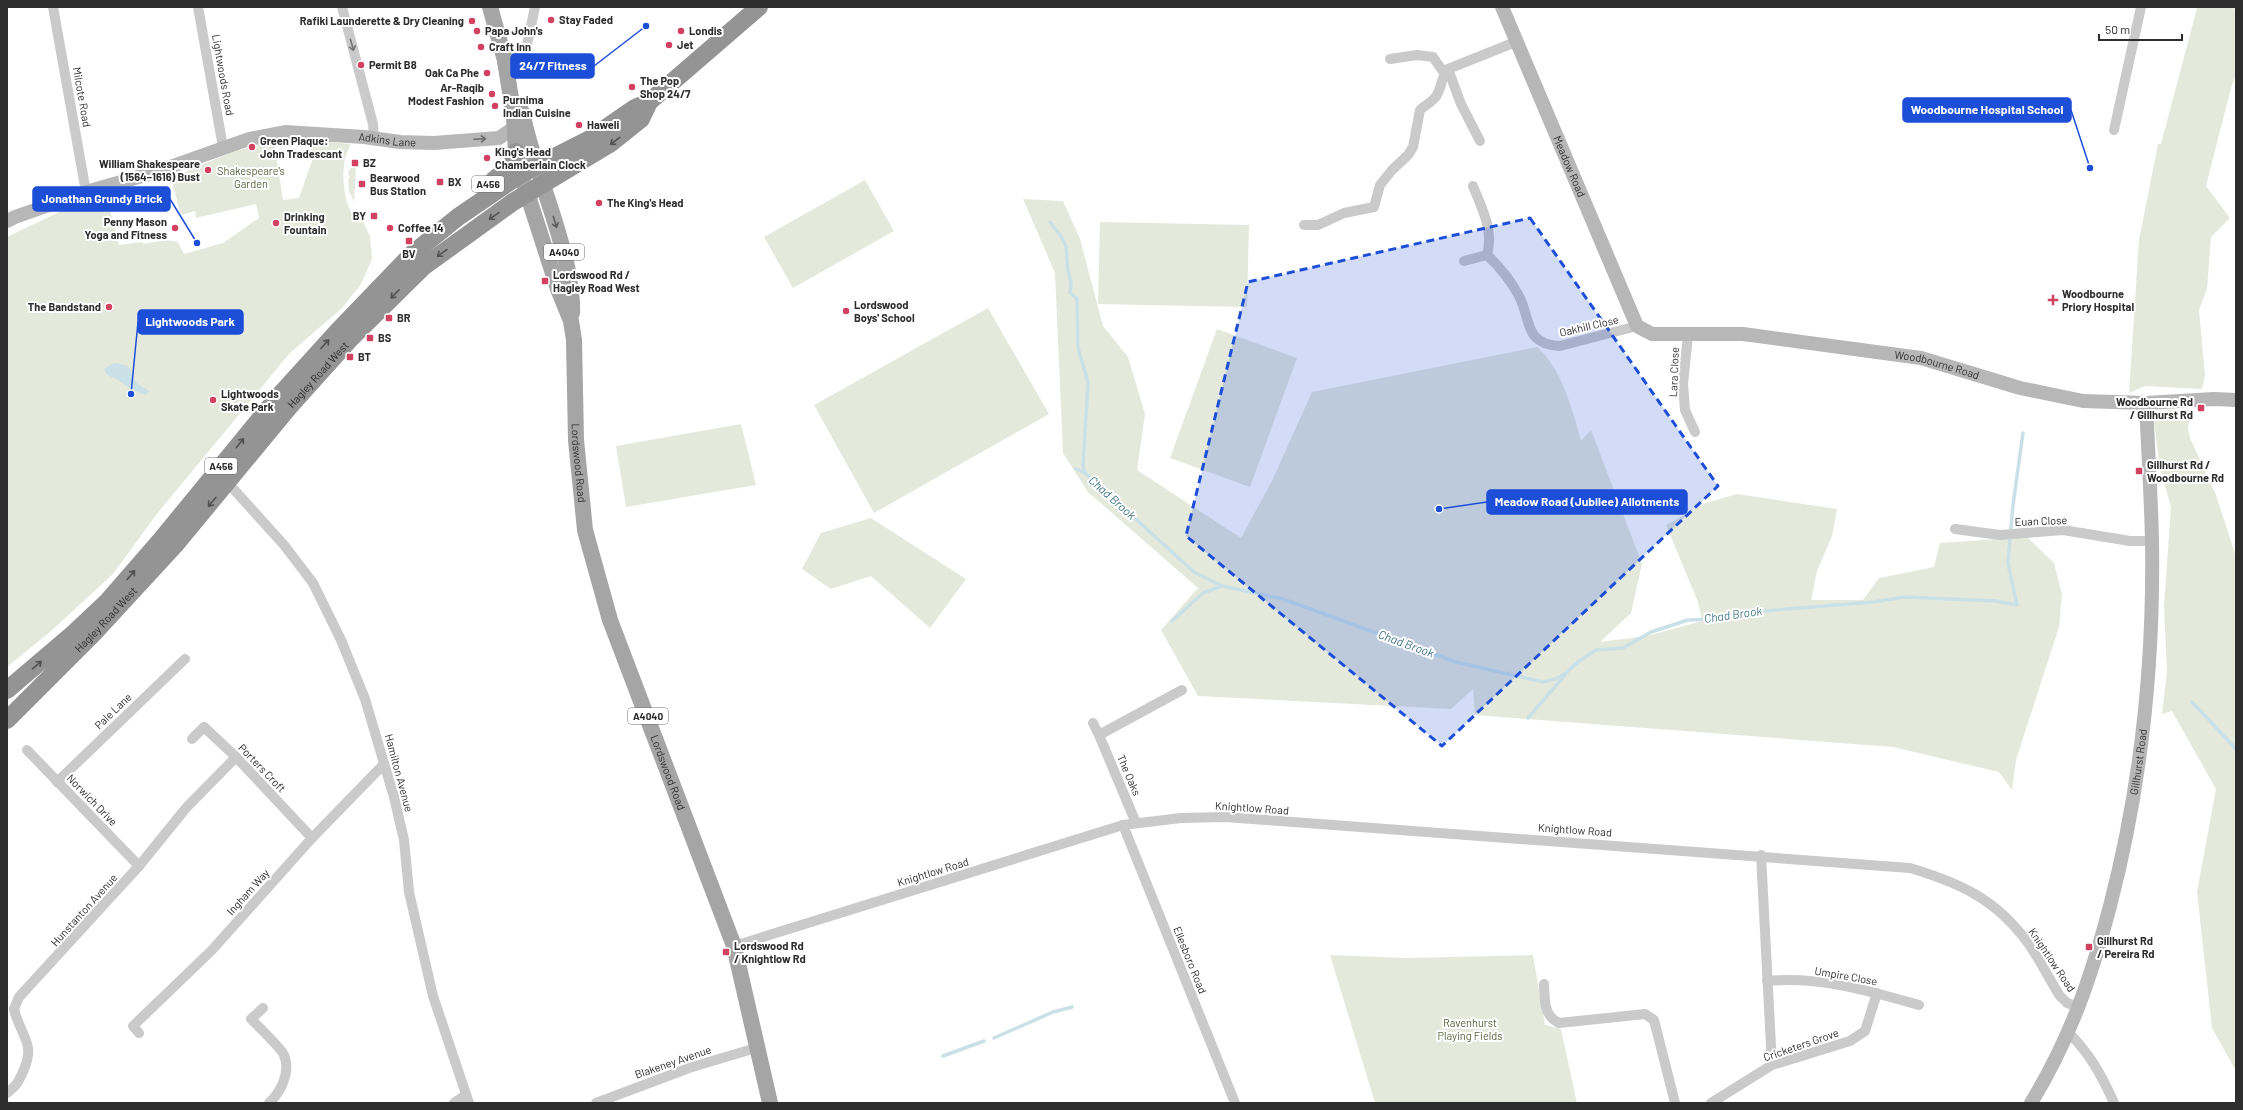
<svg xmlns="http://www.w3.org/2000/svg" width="2243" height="1110" viewBox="0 0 2243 1110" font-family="Barlow,sans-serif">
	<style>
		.green { fill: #e5e9dc }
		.water { fill: #c9e0e7 }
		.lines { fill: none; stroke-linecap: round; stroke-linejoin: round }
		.stream { stroke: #c9e0e7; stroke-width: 3.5 }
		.street { stroke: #cacaca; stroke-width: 10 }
		.secondary { stroke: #b7b7b7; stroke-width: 14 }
		.primary { stroke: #a5a5a5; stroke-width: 16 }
		.highway { stroke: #949494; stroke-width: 18 }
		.oneway { stroke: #747474 }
		.oneway2 { stroke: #6b6b6b }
		.oneway3 { stroke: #515151 }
		.oneway4 { stroke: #5d5d5d }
		.marked { fill: #1d4ed8; fill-opacity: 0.2; stroke: #1d4ed8; stroke-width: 3; stroke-dasharray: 8 5; stroke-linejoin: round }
		.poi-dot { fill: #d24162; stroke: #fff; stroke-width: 1.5 }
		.labels { text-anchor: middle; stroke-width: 4; stroke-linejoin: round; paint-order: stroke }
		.shield { fill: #fff; stroke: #6c6c6c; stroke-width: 1 }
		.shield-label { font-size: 10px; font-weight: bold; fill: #2d2d2d }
		.poi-label { font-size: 11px; font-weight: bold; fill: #2d2d2d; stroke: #fff; text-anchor: start }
		.street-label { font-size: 11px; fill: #2d2d2d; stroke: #fff }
		.park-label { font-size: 11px; fill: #56633f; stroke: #fff }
		.water-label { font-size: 12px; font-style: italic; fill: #447685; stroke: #fff }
		.leader { fill: none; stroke: #1d4ed8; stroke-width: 1.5 }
		.callout-dot { fill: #1d4ed8; stroke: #fff; stroke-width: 1.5 }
		.callout { fill: #1d4ed8; stroke: #1d4ed8; stroke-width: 1.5 }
		.callout-label { font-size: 12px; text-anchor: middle; font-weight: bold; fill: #fff }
	</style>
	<rect width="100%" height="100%" fill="#fff"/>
	<g class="green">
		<path d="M2230,7L2236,9V75L2231,88L2206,186L2230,218L2211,237L2207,289L2199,310L2205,375L2202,389L2145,386L2129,393L2139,240L2158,144H2161L2197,8Z"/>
		<path d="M310,140L350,144C350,149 346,153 345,158C341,180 344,208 359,223L363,222L370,236L372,259L361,284L342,308L289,354L156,515L113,574L50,632L7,667V237L105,190L119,245L142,242L143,244L167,240L178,242L184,254L223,243L259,218L256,204L196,218L195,211L181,215L171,178C204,165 239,146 274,142L283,200L299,198L312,161Z"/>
		<path d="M351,168H356L354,202L349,191L348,179L350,178L348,172Z"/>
		<path d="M865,180L894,231L793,288L764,237Z"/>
		<path d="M1023,199L1063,201L1080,239L1103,326L1128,357L1145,414L1137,470L1241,538L1272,481L1312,392L1537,347C1561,367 1573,411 1581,441L1591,430L1642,564L1631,613L1600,642L1647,636L1702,621L1698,602L1666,525L1706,503L1737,494L1837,509L1832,536L1817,571L1811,600H1863L1879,578L1934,567L1940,543L2027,537L2054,563L2062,594L2059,627L2016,760L2012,790L1999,772L1893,747L1475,715L1473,689L1451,709L1198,696L1161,630L1198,588L1088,492L1063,453L1055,273Z"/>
		<path d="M1100,222L1249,225L1247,307L1098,304Z"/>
		<path d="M988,308L1049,414L874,513L814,405Z"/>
		<path d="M1217,329L1297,358L1250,487L1170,458Z"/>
		<path d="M2168,410H2191L2188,428L2190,438L2216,495L2236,557V1071L2212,1028L2197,892L2216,789L2172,711L2162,714L2167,672L2164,606L2171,507L2160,468L2153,415Z"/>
		<path d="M741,424L756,485L626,507L616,446Z"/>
		<path d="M871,518L966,579L930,628L871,576L831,589L802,569L821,533Z"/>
		<path d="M1330,955L1408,958L1533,955L1545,1025L1561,1029L1577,1103H1375Z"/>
	</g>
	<path class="water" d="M114,363C136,366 127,369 136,382C139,386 146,388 149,391L146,395L133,390L114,378L107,375L104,369Z"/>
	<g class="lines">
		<g class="stream">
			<path d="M1050,222L1060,235L1066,246L1068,271L1071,283L1070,293L1077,299L1078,348L1088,382L1083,466L1085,473L1194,572L1222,586L1283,599L1456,662L1543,682L1555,679L1565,674L1579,661L1596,650L1623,648L1651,632L1688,620L1716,619L1751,612L1874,602L1904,597L1996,601L2017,605L2008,563L2013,505L2023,433"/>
			<path d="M1076,469L1085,473"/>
			<path d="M1172,621L1203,593L1222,586"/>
			<path d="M2192,702L2236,749"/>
			<path d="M1528,718L1565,675"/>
			<path d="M994,1038L1053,1012L1072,1007"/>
			<path d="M943,1056L984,1041"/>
		</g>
		<g class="street">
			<path d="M53,7L86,192"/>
			<path d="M198,7L223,147"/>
			<path d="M342,7L373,124L374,138"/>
			<path d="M1390,59L1417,55L1433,57L1444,73"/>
			<path d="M505,61L522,54L527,45L535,7"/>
			<path d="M1448,69L1461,104L1480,141"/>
			<path d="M2114,130L2141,7"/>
			<path d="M1473,186C1482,209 1494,230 1487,255"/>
			<path d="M1304,225H1318L1344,213L1374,207L1380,185L1392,170L1408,155L1413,147L1420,110C1426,104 1434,102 1438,93C1442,84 1442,76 1448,69L1518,41"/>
			<path d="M1464,261L1487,255C1499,266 1511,281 1519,296C1531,319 1524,345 1560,346L1637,326"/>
			<path d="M1688,335L1683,384L1685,410L1695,432"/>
			<path d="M228,483L284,545L313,583L341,640L365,699L394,797L404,840L409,892L433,996L469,1103"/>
			<path d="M1955,529L2000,535L2063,530L2130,541H2152"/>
			<path d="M1093,723L1099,735"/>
			<path d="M192,739L204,727L236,757L312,838"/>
			<path d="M27,750L139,866"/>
			<path d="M57,782L185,659"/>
			<path d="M1136,823L1099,735L1182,690"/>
			<path d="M1123,825L1235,1103"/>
			<path d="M1761,855L1772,1065"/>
			<path d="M734,946L1123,825L1181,818L1225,817L1910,868C1960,883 1996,899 2028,943C2040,960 2049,979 2060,996L2067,1003L2079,1007"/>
			<path d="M1767,981C1819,976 1870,991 1919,1005"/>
			<path d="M1544,984C1545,1000 1543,1015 1559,1023L1645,1014L1654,1020L1675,1103"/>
			<path d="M263,1008L251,1019C258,1026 281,1048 284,1055C291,1072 281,1092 269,1103"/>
			<path d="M139,1033L133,1026L212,950L312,838L384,764"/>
			<path d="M2069,1033C2090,1054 2102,1076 2114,1103"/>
			<path d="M7,1093C15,1087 18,1083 22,1074C37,1043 21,1038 14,1009L19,997L139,866L186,808L236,757"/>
			<path d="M454,1103L466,1095"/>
			<path d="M596,1103L689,1068L759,1047"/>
			<path d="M1711,1103L1772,1065L1850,1041L1865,1031L1877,993"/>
		</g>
		<g class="secondary">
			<path id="s1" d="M1502,7L1637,326L1652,334H1743L1921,358L2020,388L2083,401L2146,403L2214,399L2236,400"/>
			<path id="s2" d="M7,221L15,217L86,192L156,172L249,139L285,132L364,137L400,142L434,143L499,138L515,127"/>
			<path id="s3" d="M2031,1103C2070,1039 2091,978 2110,906C2141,787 2154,664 2152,541C2151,495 2148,449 2146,403"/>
		</g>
		<g class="primary">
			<path d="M490,7L508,71"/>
			<path id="s4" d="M505,61L514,117L516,152L521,174L558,289L571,321L574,340L576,440L585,530L610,620L734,946L770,1103"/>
			<path d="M522,112C533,166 557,216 568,271C570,285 573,299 572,313"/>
		</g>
		<g class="highway">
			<path d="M493,181L512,165L516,152"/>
			<path d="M7,690L74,633L108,601L161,540L278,397L337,332L411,255L458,217L521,174L590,139L635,108L649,102L759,7"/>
			<path id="s5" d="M7,720L93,634L175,545L289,407L351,338L423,267L513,202L611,143L641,119L649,102"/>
		</g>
	</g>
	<defs><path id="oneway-shaft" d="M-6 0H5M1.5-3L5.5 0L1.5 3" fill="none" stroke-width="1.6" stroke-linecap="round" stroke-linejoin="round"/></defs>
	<use class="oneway" href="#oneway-shaft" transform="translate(352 45) rotate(75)"/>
	<use class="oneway2" href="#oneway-shaft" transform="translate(480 139) rotate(-3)"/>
	<g class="oneway3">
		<use href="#oneway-shaft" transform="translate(615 141) rotate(142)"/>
		<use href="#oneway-shaft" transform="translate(494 216) rotate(145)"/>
		<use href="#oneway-shaft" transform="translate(442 253) rotate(145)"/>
		<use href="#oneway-shaft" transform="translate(395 294) rotate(135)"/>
		<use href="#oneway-shaft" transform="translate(325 344) rotate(-48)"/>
		<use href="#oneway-shaft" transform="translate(240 443) rotate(-51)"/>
		<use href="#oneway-shaft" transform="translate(212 502) rotate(131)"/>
		<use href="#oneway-shaft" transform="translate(131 575) rotate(-49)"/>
		<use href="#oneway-shaft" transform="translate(37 665) rotate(-40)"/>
	</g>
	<use class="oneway4" href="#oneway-shaft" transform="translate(555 222) rotate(73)"/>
	<path class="marked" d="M1530,218L1718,486L1442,746L1186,536L1248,282Z"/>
	<g class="poi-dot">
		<circle cx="551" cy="20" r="4"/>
		<circle cx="472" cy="21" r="4"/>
		<circle cx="477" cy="31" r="4"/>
		<circle cx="681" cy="31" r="4"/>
		<circle cx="669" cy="45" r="4"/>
		<circle cx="481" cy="47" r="4"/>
		<circle cx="361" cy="65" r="4"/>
		<circle cx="487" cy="73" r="4"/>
		<circle cx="632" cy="87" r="4"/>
		<circle cx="492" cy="94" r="4"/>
		<circle cx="495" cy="106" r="4"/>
		<circle cx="579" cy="125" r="4"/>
		<circle cx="252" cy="147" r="4"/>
		<circle cx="487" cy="158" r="4"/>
		<rect x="351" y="159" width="8" height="8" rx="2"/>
		<circle cx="208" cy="170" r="4"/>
		<rect x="436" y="178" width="8" height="8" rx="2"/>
		<rect x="358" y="180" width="8" height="8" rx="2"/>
		<circle cx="599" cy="203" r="4"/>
		<rect x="370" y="212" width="8" height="8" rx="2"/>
		<circle cx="276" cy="223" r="4"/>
		<circle cx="175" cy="228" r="4"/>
		<circle cx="390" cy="228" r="4"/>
		<rect x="405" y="237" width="8" height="8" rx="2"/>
		<rect x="541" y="277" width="8" height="8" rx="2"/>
		<path d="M2051 294h4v4h4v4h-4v4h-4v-4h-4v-4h4z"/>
		<circle cx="109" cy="307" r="4"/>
		<circle cx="846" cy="311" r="4"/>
		<rect x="385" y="314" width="8" height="8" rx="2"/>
		<rect x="366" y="334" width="8" height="8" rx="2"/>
		<rect x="346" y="353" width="8" height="8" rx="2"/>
		<circle cx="213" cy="400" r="4"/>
		<rect x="2197" y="404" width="8" height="8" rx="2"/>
		<rect x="2135" y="467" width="8" height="8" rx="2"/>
		<rect x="2085" y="943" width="8" height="8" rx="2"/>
		<rect x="722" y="948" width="8" height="8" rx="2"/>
	</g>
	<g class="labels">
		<g class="shield">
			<rect x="472" y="176" width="32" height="16" rx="3"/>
			<rect x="544" y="244" width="40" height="16" rx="3"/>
			<rect x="205" y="458" width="32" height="16" rx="3"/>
			<rect x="628" y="708" width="40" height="16" rx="3"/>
		</g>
		<g class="shield-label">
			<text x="488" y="188">A456</text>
			<text x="564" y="256">A4040</text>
			<text x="221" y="470">A456</text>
			<text x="648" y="720">A4040</text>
		</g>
		<g class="poi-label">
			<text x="559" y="24">Stay Faded</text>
			<text x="464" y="25" text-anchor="end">Rafiki Launderette &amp; Dry Cleaning</text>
			<text x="485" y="35">Papa John's</text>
			<text x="689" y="35">Londis</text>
			<text x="677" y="49">Jet</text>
			<text x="489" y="51">Craft Inn</text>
			<text x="369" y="69">Permit B8</text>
			<text x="479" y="77" text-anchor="end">Oak Ca Phe</text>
			<text x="640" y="85">The Pop<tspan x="640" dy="13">Shop 24/7</tspan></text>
			<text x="484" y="92" text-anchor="end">Ar-Raqib<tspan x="484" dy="13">Modest Fashion</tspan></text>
			<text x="503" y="104">Purnima<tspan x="503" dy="13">Indian Cuisine</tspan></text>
			<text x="587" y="129">Haweli</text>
			<text x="260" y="145">Green Plaque:<tspan x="260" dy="13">John Tradescant</tspan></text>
			<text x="495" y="156">King's Head<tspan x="495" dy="13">Chamberlain Clock</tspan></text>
			<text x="363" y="167">BZ</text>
			<text x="200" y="168" text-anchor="end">William Shakespeare<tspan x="200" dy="13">(1564–1616) Bust</tspan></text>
			<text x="370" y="182">Bearwood<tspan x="370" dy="13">Bus Station</tspan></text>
			<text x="448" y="186">BX</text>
			<text x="607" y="207">The King's Head</text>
			<text x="366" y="220" text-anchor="end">BY</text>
			<text x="284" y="221">Drinking<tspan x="284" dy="13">Fountain</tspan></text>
			<text x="167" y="226" text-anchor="end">Penny Mason<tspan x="167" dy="13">Yoga and Fitness</tspan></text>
			<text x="398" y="232">Coffee 14</text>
			<text x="409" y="258" text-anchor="middle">BV</text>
			<text x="553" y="279">Lordswood Rd /<tspan x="553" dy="13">Hagley Road West</tspan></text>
			<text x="2062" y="298">Woodbourne<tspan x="2062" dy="13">Priory Hospital</tspan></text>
			<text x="854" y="309">Lordswood<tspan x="854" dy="13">Boys' School</tspan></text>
			<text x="101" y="311" text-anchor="end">The Bandstand</text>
			<text x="397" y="322">BR</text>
			<text x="378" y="342">BS</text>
			<text x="358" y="361">BT</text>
			<text x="221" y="398">Lightwoods<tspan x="221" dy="13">Skate Park</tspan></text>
			<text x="2193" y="406" text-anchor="end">Woodbourne Rd<tspan x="2193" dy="13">/ Gillhurst Rd</tspan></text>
			<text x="2147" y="469">Gillhurst Rd /<tspan x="2147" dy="13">Woodbourne Rd</tspan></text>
			<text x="2097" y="945">Gillhurst Rd<tspan x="2097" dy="13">/ Pereira Rd</tspan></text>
			<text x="734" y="950">Lordswood Rd<tspan x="734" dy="13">/ Knightlow Rd</tspan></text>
		</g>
		<g class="street-label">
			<text transform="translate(223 75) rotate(80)" y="4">Lightwoods Road</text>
			<text transform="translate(82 97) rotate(80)" y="4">Milcote Road</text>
			<text dy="4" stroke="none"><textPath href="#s2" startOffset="395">Adkins Lane</textPath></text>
			<text dy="4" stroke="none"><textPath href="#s1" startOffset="173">Meadow Road</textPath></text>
			<text transform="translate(1589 326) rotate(-13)" y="4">Oakhill Close</text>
			<text dy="4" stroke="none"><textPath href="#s1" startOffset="651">Woodbourne Road</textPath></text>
			<text transform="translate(1674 372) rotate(-88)" y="4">Lara Close</text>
			<text dy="4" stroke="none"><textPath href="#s5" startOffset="465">Hagley Road West</textPath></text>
			<text dy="4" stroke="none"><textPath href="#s4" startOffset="412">Lordswood Road</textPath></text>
			<text transform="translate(2041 521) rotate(-2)" y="4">Euan Close</text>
			<text dy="4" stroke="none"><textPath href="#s5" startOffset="141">Hagley Road West</textPath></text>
			<text transform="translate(113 711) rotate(-44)" y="4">Pale Lane</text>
			<text dy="4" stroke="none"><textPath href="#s3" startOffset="360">Gillhurst Road</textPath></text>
			<text transform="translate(262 768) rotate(46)" y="4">Porters Croft</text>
			<text dy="4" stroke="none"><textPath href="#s4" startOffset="736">Lordswood Road</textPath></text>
			<text transform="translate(399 773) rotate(75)" y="4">Hamilton Avenue</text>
			<text transform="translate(1129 775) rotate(67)" y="4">The Oaks</text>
			<text transform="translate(92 800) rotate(46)" y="4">Norwich Drive</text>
			<text transform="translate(1252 808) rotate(4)" y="4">Knightlow Road</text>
			<text transform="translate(1575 830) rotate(4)" y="4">Knightlow Road</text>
			<text transform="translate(933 872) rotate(-17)" y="4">Knightlow Road</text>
			<text transform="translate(248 892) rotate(-48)" y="4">Ingham Way</text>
			<text transform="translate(84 910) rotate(-48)" y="4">Hunstanton Avenue</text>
			<text transform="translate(1190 960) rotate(68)" y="4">Ellesboro Road</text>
			<text transform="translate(2052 960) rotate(56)" y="4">Knightlow Road</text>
			<text transform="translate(1846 976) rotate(10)" y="4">Umpire Close</text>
			<text transform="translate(1801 1045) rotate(-19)" y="4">Cricketers Grove</text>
			<text transform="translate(673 1062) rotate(-19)" y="4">Blakeney Avenue</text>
		</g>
		<g class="park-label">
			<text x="251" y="175">Shakespeare's<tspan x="251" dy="13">Garden</tspan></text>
			<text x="1470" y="1027">Ravenhurst<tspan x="1470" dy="13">Playing Fields</tspan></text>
		</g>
		<g class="water-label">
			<text transform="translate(1112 498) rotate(42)" y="4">Chad Brook</text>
			<text transform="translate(1733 615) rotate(-8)" y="4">Chad Brook</text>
			<text transform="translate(1406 644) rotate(20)" y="4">Chad Brook</text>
		</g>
	</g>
	<path class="leader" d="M646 26L594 66M2090 168L2071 110M197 243L170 199M131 394L138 322M1439 509L1487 502"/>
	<g class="callout-dot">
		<circle cx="646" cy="26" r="4"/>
		<circle cx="2090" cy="168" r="4"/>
		<circle cx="197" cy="243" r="4"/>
		<circle cx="131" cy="394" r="4"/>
		<circle cx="1439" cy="509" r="4"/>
	</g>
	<g class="callout">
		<rect x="511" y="54" width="83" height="24" rx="4"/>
		<rect x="1903" y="98" width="168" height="24" rx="4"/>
		<rect x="33" y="187" width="137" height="24" rx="4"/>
		<rect x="138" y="310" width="105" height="24" rx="4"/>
		<rect x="1487" y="490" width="200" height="24" rx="4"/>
	</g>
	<g class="callout-label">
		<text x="553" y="70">24/7 Fitness</text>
		<text x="1987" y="114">Woodbourne Hospital School</text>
		<text x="102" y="203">Jonathan Grundy Brick</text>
		<text x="190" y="326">Lightwoods Park</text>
		<text x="1587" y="506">Meadow Road (Jubilee) Allotments</text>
	</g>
	<rect width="2243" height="1110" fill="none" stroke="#2d2d2d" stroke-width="16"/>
	<path d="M2099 34v6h83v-6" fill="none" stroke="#2d2d2d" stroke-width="2"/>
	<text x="2105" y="34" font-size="12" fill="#2d2d2d" stroke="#ffffff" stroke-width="3" paint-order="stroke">50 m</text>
</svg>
